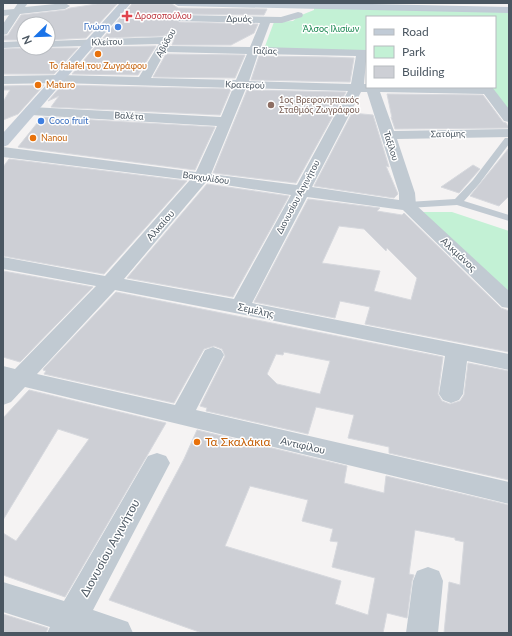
<svg xmlns="http://www.w3.org/2000/svg" width="512" height="636" viewBox="0 0 512 636" font-family="Lato,sans-serif">
	<style>
		.green { fill: #c3f1d5 }
		.building { fill: #cdcfd5; stroke: #d7d9de; fill-rule: evenodd }
		.lines { fill: none; stroke-linecap: round; stroke-linejoin: round }
		.lane { fill: #c1cad2; fill-rule: evenodd }
		.street { fill: #c1cad2; fill-rule: evenodd }
		.secondary { fill: #c1cbd6; fill-rule: evenodd }
		.health-dot { fill: #e0444e; stroke: #fff; stroke-width: 1.5 }
		.shop-dot { fill: #3f7fe0; stroke: #fff; stroke-width: 1.5 }
		.food-dot { fill: #e8710a; stroke: #fff; stroke-width: 1.5 }
		.education-dot { fill: #8d6e63; stroke: #fff; stroke-width: 1.5 }
		.labels { text-anchor: middle; stroke-width: 3; stroke-linejoin: round; paint-order: stroke }
		.far-health-label { font-size: 9px; fill: #be3a42; stroke: #fff; text-anchor: start }
		.far-street-label { font-size: 9px; fill: #4a5661; stroke: #fff }
		.far-shop-label { font-size: 9px; fill: #366cbe; stroke: #fff; text-anchor: end }
		.far-park-label { font-size: 9px; fill: #17864f; stroke: #fff }
		.far-food-label { font-size: 9px; fill: #c56008; stroke: #fff; text-anchor: start }
		.far-education-label { font-size: 9px; fill: #785e54; stroke: #fff; text-anchor: start }
		.street-label { font-size: 10px; fill: #4a5661; stroke: #fff }
		.near-food-label { font-size: 12px; fill: #c56008; stroke: #fff; text-anchor: start }
		.near-street-label { font-size: 12px; fill: #4a5661; stroke: #fff }
	</style>
	<rect width="100%" height="100%" fill="#f5f3f3"/>
	<g class="green">
		<path d="M314,6L509,12V112L490,87H495V17H367V52L264,49L274,22L293,21L299,16L314,10Z"/>
		<path d="M419,212H452L509,231V294Z"/>
	</g>
	<g class="building">
		<path d="M97,4H117L86,38L48,40V24H24V40H3V36L8,35L21,15L65,10L70,8Z"/>
		<path d="M132,4H172L178,8L267,9L264,15L179,14L173,17L179,22L258,24L254,33L231,45H172L175,37L169,33L163,36L103,38Z"/>
		<path d="M156,46L138,75L72,74L95,47Z"/>
		<path d="M25,48H78L54,74H3V49Z"/>
		<path d="M166,54L245,55L235,78L153,77Z"/>
		<path d="M259,56L327,57L354,58L350,82L251,80Z"/>
		<path d="M3,85V86L44,85L18,114L3,120V102L10,90H3Z"/>
		<path d="M62,85L231,89L220,115L51,107L59,96L48,101Z"/>
		<path d="M247,90L346,92L296,183L213,173Z"/>
		<path d="M387,94L483,95L503,122L506,123L509,128L395,129L391,117L392,118Z"/>
		<path d="M352,113L373,115L389,167L386,166L398,194L394,198L314,186Z"/>
		<path d="M42,117L215,127L195,170L18,147Z"/>
		<path d="M509,148V196L499,206L470,196Z"/>
		<path d="M9,159L187,181L104,274L3,256V167Z"/>
		<path d="M473,165L480,169L459,193L441,187Z"/>
		<path d="M207,184L289,196L233,297L127,278Z"/>
		<path d="M308,199L380,208L377,211L402,215L404,213L501,308L509,311V352L365,324L370,307L340,301L335,318L254,302ZM339,226L364,229L386,251L387,248L417,278L411,300L374,291L380,271L322,263Z"/>
		<path d="M3,271L93,287L20,362L3,357Z"/>
		<path d="M116,292L443,357L438,394L442,401L450,404L460,401L464,395L468,363L509,371V480L389,453V447L348,438L354,415L316,407L308,434L206,411L207,408L200,406L225,356L222,349L214,346L204,349L174,403L44,374L46,371L43,370L44,368ZM284,352L330,361L320,394L277,384L267,374L276,354L283,355Z"/>
		<path d="M29,390L166,423L65,597L3,575V533L16,541L89,439L58,429L3,520V418Z"/>
		<path d="M197,430L347,466L344,483L384,493L386,476L509,505V633H444L449,582L460,585L464,542L455,540V538L415,530L409,574L414,575L412,581L407,618L387,613L383,633H202L109,600L184,459ZM250,486L308,500L302,521L333,529L330,541L338,542L332,567L375,578L368,615L335,604L341,581L225,546Z"/>
		<path d="M3,614L48,628L46,633H3Z"/>
	</g>
	<g class="lines">
		<path class="lane" d="M505,138H509V144L479,184L464,201L509,215V221L457,205L408,208L404,205L408,202L455,199L473,180Z"/>
		<g class="street">
			<path d="M18,3H28L25,7L65,3L70,6L65,9L20,14L7,34L3,35V24L9,15L3,16V10L14,9Z"/>
			<path d="M298,12L302,13L303,15L302,17L282,23H270L261,47L367,50L364,84H367V87H492L509,109V122L504,121L484,94L380,92L394,131L509,129V137L397,139L415,193L416,205L509,291V308L502,307L403,210L307,197L252,303L509,354V370L467,361L463,394L459,400L451,403L443,400L439,394L445,356L240,314L115,290L37,374L175,405L205,350L213,347L221,350L224,355L196,410L509,482V504L25,387L11,402L3,405V366L15,369L96,286L3,269V257L105,276L190,180L3,157V147L196,172L217,126L31,115L26,114L24,111L26,108L31,107L221,117L233,88L60,83L3,84V76L60,75L139,77L159,44L48,47V41L163,37L168,34L174,37L169,46L250,47L260,23L179,21L174,18L179,15L281,17ZM165,52L247,54L236,80L151,78ZM258,54L356,56L351,84L249,81ZM246,88L348,91L297,185L211,174ZM361,92H367L399,193V200L312,187ZM206,182L291,195L234,299L124,279Z"/>
			<path d="M24,41V47L3,48V42Z"/>
			<path d="M157,453L166,456L170,463L93,610L128,622L133,633H47L50,627L3,612V582L64,601L148,456Z"/>
			<path d="M428,567L439,571L443,581L438,633H406L413,581L417,571Z"/>
		</g>
		<g class="secondary">
			<path d="M120,3H131L8,145L3,147V133Z"/>
			<path d="M173,3H326L509,7V13L178,6Z"/>
		</g>
	</g>
	<path class="health-dot" d="M125 10h4v4h4v4h-4v4h-4v-4h-4v-4h4z"/>
	<g class="shop-dot">
		<circle cx="118" cy="27" r="4"/>
		<circle cx="41" cy="121" r="4"/>
	</g>
	<g class="food-dot">
		<circle cx="98" cy="54" r="4"/>
		<circle cx="38" cy="85" r="4"/>
		<circle cx="33" cy="138" r="4"/>
		<circle cx="197" cy="442" r="4"/>
	</g>
	<circle class="education-dot" cx="271" cy="105" r="4"/>
	<g class="labels">
		<g class="far-health-label">
			<text x="135" y="19">Δροσοπούλου</text>
		</g>
		<g class="far-street-label">
			<text transform="translate(239 19) rotate(1)" y="3">Δρυός</text>
			<text transform="translate(107 42) rotate(-2)" y="3">Κλείτου</text>
			<text transform="translate(166 43) rotate(-61)" y="3">Αβύδου</text>
			<text transform="translate(265 51) rotate(1)" y="3">Γαζίας</text>
			<text transform="translate(245 85) rotate(2)" y="3">Κρατερού</text>
			<text transform="translate(129 116) rotate(3)" y="3">Βαλέτα</text>
			<text transform="translate(448 134) rotate(-1)" y="3">Σατόμης</text>
			<text transform="translate(391 146) rotate(72)" y="3">Ταξίλου</text>
			<text transform="translate(206 178) rotate(8)" y="3">Βακχυλίδου</text>
			<text transform="translate(298 197) rotate(-62)" y="3">Διονυσίου Αιγινήτου</text>
		</g>
		<g class="far-shop-label">
			<text x="110" y="30">Γνώση</text>
			<text x="49" y="124" text-anchor="start">Coco fruit</text>
		</g>
		<g class="far-park-label">
			<text x="331" y="32">Άλσος Ιλισίων</text>
		</g>
		<g class="far-food-label">
			<text x="98" y="69" text-anchor="middle">Το falafel του Ζωγράφου</text>
			<text x="46" y="88">Maturo</text>
			<text x="41" y="141">Nanou</text>
		</g>
		<g class="far-education-label">
			<text x="279" y="103">1ος Βρεφονηπιακός<tspan x="279" dy="10">Σταθμός Ζωγράφου</tspan></text>
		</g>
		<g class="street-label">
			<text transform="translate(160 225) rotate(-49)" y="4">Αλκαίου</text>
			<text transform="translate(459 254) rotate(43)" y="4">Αλκμάνος</text>
			<text transform="translate(256 310) rotate(12)" y="4">Σεμέλης</text>
			<text transform="translate(303 445) rotate(13)" y="4">Αντιφίλου</text>
		</g>
		<g class="near-food-label">
			<text x="205" y="446">Τα Σκαλάκια</text>
		</g>
		<g class="near-street-label">
			<text transform="translate(110 548) rotate(-61)" y="4">Διονυσίου Αιγινήτου</text>
		</g>
	</g>
	<rect width="512" height="636" fill="none" stroke="#4a5661" stroke-width="8"/>
	<rect x="366" y="16" width="130" height="72" fill="#ffffff" stroke="#b7bbc0"/>
	<rect x="374" y="29" width="20" height="6" fill="#c1cbd6" stroke="#b7bbc0"/>
	<text x="402" y="36" font-size="12" fill="#4a5661">Road</text>
	<rect x="374" y="46" width="20" height="12" fill="#c3f1d5" stroke="#b7bbc0"/>
	<text x="402" y="56" font-size="12" fill="#4a5661">Park</text>
	<rect x="374" y="66" width="20" height="12" fill="#cdcfd5" stroke="#b7bbc0"/>
	<text x="402" y="76" font-size="12" fill="#4a5661">Building</text>
	<g transform="translate(36 36) rotate(247)"><circle r="19" fill="#ffffff" stroke="#b7bbc0"/>
	<path d="M0-3L7 15L0 10L-7 15Z" fill="#1a73e8"/>
	<text y="-6" font-size="11" font-weight="bold" text-anchor="middle" fill="#4a5661">N</text>
	</g>
</svg>
